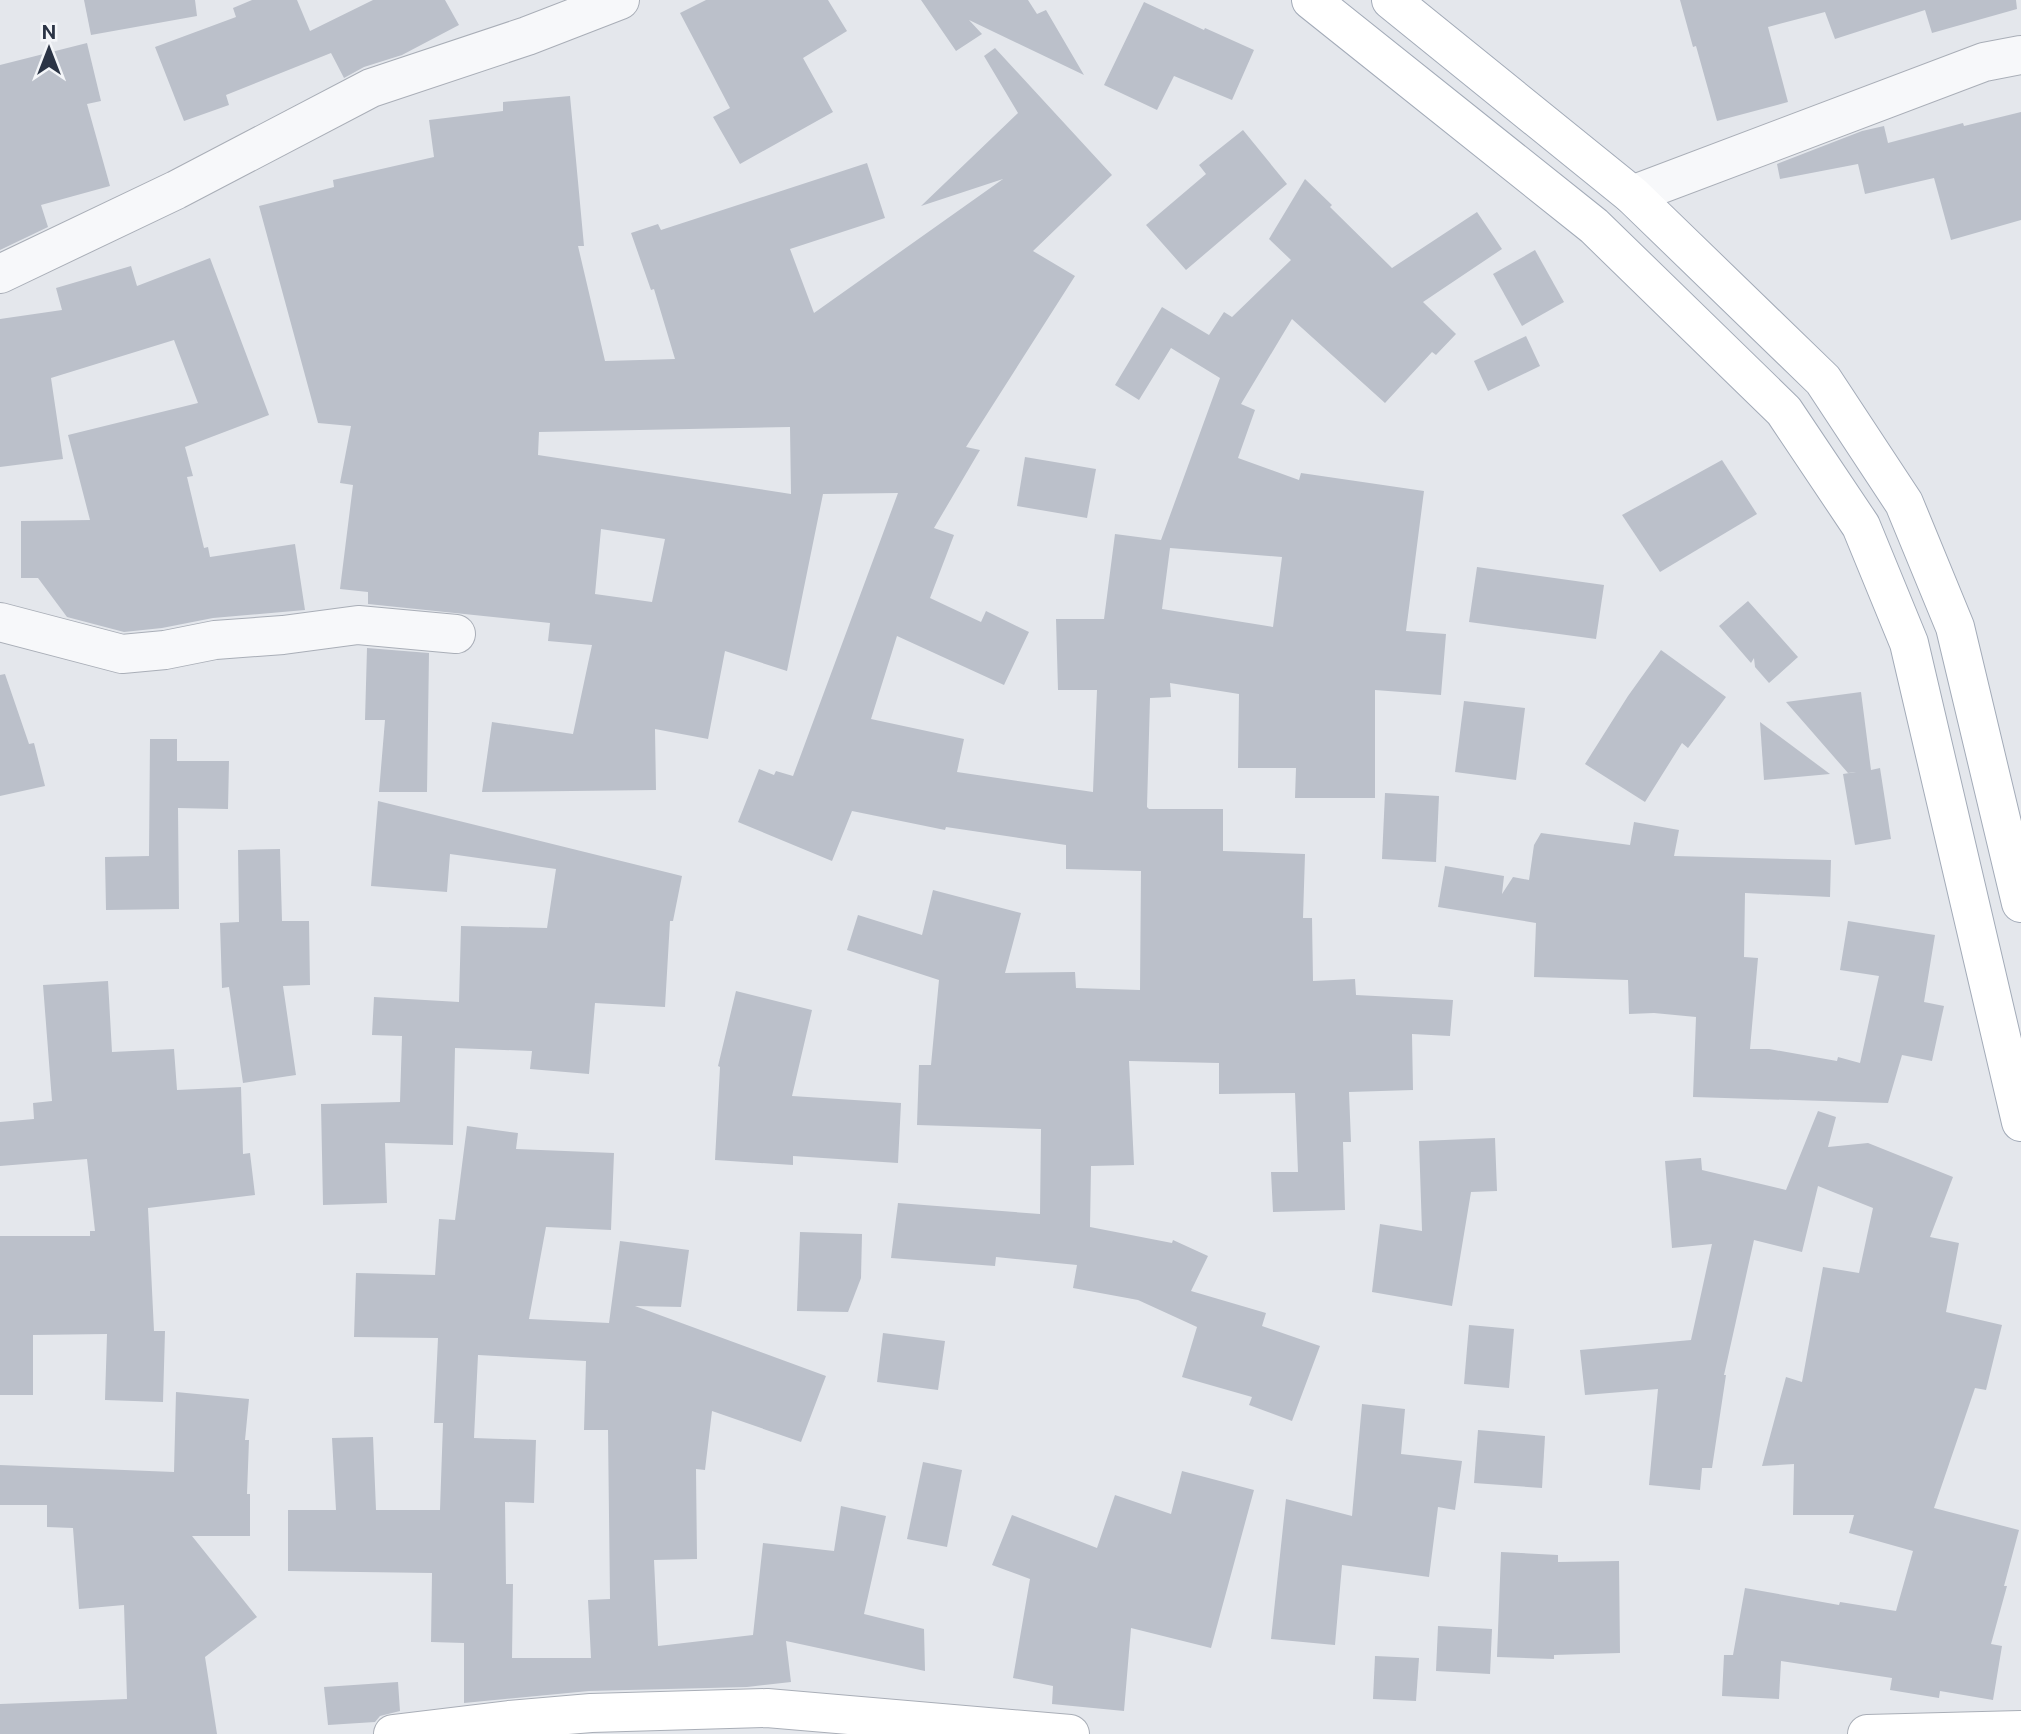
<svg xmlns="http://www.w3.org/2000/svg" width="2021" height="1734" viewBox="0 0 2021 1734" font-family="'Public Sans',sans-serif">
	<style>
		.building { fill: #bbc0ca; fill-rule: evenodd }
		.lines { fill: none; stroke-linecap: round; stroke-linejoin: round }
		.street-casing { stroke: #a9aeb7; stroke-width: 40 }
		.secondary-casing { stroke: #a9aeb7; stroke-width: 40 }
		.primary-casing { stroke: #a3abb8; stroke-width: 40 }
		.street { stroke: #f7f8fa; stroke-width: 38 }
		.secondary { stroke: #fff; stroke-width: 38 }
		.primary { stroke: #fff; stroke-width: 38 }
	</style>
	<rect width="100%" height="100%" fill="#e4e7ec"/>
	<g class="building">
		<path d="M84,0H195L197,16L91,35Z"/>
		<path d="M252,0H297L310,31L373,0H445L459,25L402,55L364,67L344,78L331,53L226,95L229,105L184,121L155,47L236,17L233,8Z"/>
		<path d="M706,0H828L847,31L803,58L833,112L740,164L713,117L730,108L680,13Z"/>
		<path d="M921,0H1028L1037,14L1046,10L1084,75L969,20L982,34L956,51Z"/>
		<path d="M1680,0H2016L2017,9L1932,33L1925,10L1835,39L1825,12L1768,27L1788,102L1717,121L1696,46L1693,47Z"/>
		<path d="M1144,2L1204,30L1205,28L1254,50L1232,100L1174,76L1157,110L1104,85Z"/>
		<path d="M87,43L101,101L87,104L110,186L41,205L48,227L0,250V65Z"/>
		<path d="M995,48L1112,175L1033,251L1075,276L966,447L980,450L934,528L954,535L930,598L981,622L986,611L1029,632L1004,685L897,636L871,719L964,739L957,772L1093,792L1097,690H1058L1056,619H1104L1115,534L1161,540L1220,378L1171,348L1139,400L1115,385L1162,307L1209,335L1224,312L1232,317L1291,260L1269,239L1305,179L1332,205L1330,207L1392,268L1477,212L1502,249L1423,302L1456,334L1436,355L1432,352L1385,403L1292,319L1241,404L1255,410L1238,458L1299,480L1301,473L1424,491L1406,631L1446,634L1441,695L1375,690V798H1295L1296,768H1238L1239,694L1170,683L1171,697L1150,698L1147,807L1149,809H1223V851L1305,854L1303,918H1312L1313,981L1355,979L1356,995L1453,1000L1450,1036L1412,1034L1413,1090L1349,1092L1351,1142H1343L1345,1210L1273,1212L1271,1172H1298L1295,1093L1219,1094V1063L1129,1061L1134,1165L1091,1166L1090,1227L1172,1243L1173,1240L1208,1256L1191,1291L1266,1313L1262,1326L1320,1346L1292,1421L1249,1405L1252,1397L1182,1377L1197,1327L1138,1300L1073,1288L1077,1265L996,1257L995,1266L891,1258L898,1203L1040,1214L1041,1129L917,1125L919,1065H931L939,980L847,950L858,915L922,935L933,890L1021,913L1005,973L1075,972L1076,988L1140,990L1141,871L1066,869V845L946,827L945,830L852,811L832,861L738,822L759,769L774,775L776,771L793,776L898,493L823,494L787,671L725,651L708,739L655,729L656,790L482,792L492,722L573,734L592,645L548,641L550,623L368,604V592L340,589L353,485L340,483L351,426L318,423L259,206L334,187L333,180L434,157L429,120L503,111V102L570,96L584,246H578L605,361L675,359L654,289L651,290L631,233L658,224L661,230L867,163L885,218L790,249L814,313L1003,179L921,206L1018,113L984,56ZM790,427L791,494L538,455L539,432ZM601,529L665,539L652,602L595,594ZM1170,548L1282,557L1273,627L1162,609Z"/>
		<path d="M2021,112V220L1951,240L1934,178L1865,194L1858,164L1780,179L1777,164L1862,131L1884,126L1888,143L1963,123L1964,126Z"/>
		<path d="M1243,130L1287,184L1186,270L1146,225L1206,174L1199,165Z"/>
		<path d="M1535,250L1564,302L1522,326L1493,274Z"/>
		<path d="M210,258L269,415L185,447L193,476L187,477L204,548L208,547L210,557L295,544L305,610L213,618L162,628L124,632L67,617L38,578H21V521L90,520L68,435L198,403L174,340L51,378L63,459L0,467V319L62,310L56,288L131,266L137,286Z"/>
		<path d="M1526,336L1540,366L1488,391L1474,361Z"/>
		<path d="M1025,457L1096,469L1087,518L1017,506Z"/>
		<path d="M1722,460L1757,514L1660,572L1622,515Z"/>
		<path d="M1477,567L1604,585L1596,639L1469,622Z"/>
		<path d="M1748,601L1798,657L1769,683L1755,667L1754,658L1751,663L1719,626Z"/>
		<path d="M367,648L429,653L427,792H379L385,720H365Z"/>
		<path d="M1661,650L1726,697L1688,748L1682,743L1645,802L1585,764L1628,696Z"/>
		<path d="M5,674L29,744L34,743L45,786L0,796V675Z"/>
		<path d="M1861,692L1871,770L1880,768L1891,839L1855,845L1843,774L1856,772L1848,773L1786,702Z"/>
		<path d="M1464,701L1525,708L1516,780L1455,772Z"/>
		<path d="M1760,722L1830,774L1764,780Z"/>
		<path d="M150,739H177V761H229L228,809L178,808L179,909L106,910L105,857L149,856Z"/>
		<path d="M1385,793L1439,796L1436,862L1382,859Z"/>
		<path d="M378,801L682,876L673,921H670L665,1007L595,1003L589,1074L530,1069L532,1051L455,1048L453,1145L385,1143L387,1203L323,1205L321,1104L400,1102L402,1036L372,1035L374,997L459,1002L461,926L547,928L556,869L450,854L447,892L371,886Z"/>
		<path d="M1634,822L1679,830L1674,856L1831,860L1830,897L1745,893L1744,957L1758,958L1750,1049H1769L1837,1061L1838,1057L1860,1063L1879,976L1840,970L1848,921L1935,935L1924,1002L1944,1006L1932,1061L1902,1055L1888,1103L1693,1097L1696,1017L1654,1013L1629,1014L1628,980L1534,977L1536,923L1438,907L1445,866L1504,876L1502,894L1513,877L1529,880L1534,845L1541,833L1630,845Z"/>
		<path d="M280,849L282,921H309L310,985L283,986L296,1075L243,1083L229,987L222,988L220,923L239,922L238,850Z"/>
		<path d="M108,981L112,1052L174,1049L177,1090L241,1087L243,1154L250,1153L255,1195L148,1208L154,1331H165L163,1402L105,1400L107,1334L33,1335V1395H0V1236H90V1231H95L87,1159L0,1166V1122L34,1119L33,1103L52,1101L43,985Z"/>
		<path d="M736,991L812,1010L792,1096L901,1103L898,1163L793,1156V1165L715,1160L720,1067L718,1066Z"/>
		<path d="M1818,1111L1836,1117L1828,1147L1868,1143L1953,1177L1930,1237L1959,1243L1946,1312L2002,1325L1986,1390L1975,1388L1934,1508L2019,1530L2004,1586H2007L1991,1644L2002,1646L1993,1700L1940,1691L1939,1698L1890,1690L1892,1678L1781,1661L1779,1699L1722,1696L1724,1655H1733L1745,1588L1839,1605L1840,1602L1896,1611L1913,1551L1849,1533L1854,1515H1793L1794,1464L1762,1466L1786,1377L1802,1382L1823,1267L1859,1273L1873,1208L1818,1186L1802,1252L1754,1240L1724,1375H1726L1712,1468H1702L1700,1490L1649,1485L1658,1389L1585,1395L1580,1350L1691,1340L1712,1244L1672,1248L1665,1161L1701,1158L1702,1170L1786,1190Z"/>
		<path d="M467,1126L518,1133L516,1149L614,1153L611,1230L546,1227L529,1319L609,1323L620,1241L689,1250L681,1307L635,1306L826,1376L801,1442L712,1411L705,1470L696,1469L697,1559L654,1560L658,1646L753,1635L763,1543L834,1551L841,1506L886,1516L864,1614L924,1629L925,1671L786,1641L791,1682L747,1687L589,1691L464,1703V1643L431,1642L432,1573L288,1571V1510H336L332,1438L373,1437L376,1510H440L443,1423H434L438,1338L354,1337L356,1273L435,1275L439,1219L455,1220ZM478,1355L586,1361L584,1430H608L610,1599L588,1600L591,1658H512L513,1584H506L505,1502L534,1503L536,1440L474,1438Z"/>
		<path d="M1495,1138L1497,1191L1471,1192L1452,1306L1372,1292L1380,1224L1422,1231L1419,1141Z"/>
		<path d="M800,1232L862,1234L861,1278L848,1312L797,1311Z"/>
		<path d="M1469,1325L1514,1329L1509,1388L1464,1384Z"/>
		<path d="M883,1333L945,1341L938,1390L877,1382Z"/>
		<path d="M176,1392L249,1399L245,1440H249L247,1494H250V1536H192L257,1617L205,1657L217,1734H0V1704L127,1699L124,1605L79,1609L73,1528L47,1527V1505H0V1465L174,1472Z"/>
		<path d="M1362,1404L1405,1409L1401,1454L1462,1461L1455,1510L1438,1507L1429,1577L1342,1565L1335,1645L1271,1639L1286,1499L1352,1516Z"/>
		<path d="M1478,1430L1545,1436L1542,1488L1474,1483Z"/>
		<path d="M923,1462L962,1470L947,1547L907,1539Z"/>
		<path d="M1182,1471L1254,1490L1211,1648L1131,1628L1124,1711L1052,1704L1053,1686L1013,1678L1030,1579L992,1565L1012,1515L1097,1548L1115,1495L1171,1514Z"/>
		<path d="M1501,1552L1558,1555V1562L1619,1561L1620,1653L1554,1655V1659L1497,1657Z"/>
		<path d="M1438,1626L1492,1629L1490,1674L1436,1671Z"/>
		<path d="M1375,1656L1419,1658L1416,1701L1373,1699Z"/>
		<path d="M398,1682L400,1711L380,1716L375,1722L328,1725L324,1687Z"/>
	</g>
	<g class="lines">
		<defs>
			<g id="street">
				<path d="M1632,195L1984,62L2021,55"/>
				<path d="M0,274L176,190L371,88L527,36L620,0"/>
				<path d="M0,622L122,654L165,650L215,640L283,635L358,625L456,634"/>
			</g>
			<g id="secondary">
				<path d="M393,1734L509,1720L591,1713L767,1708L1070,1734"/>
				<path d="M1867,1734L2021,1730"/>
			</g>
			<g id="primary">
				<path d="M1311,0L1594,226L1784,411L1861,526L1909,643L2021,1122"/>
				<path d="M1391,0L1632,195L1823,380L1904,503L1955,627L2021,903"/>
			</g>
		</defs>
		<use href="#street" class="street-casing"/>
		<use href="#secondary" class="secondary-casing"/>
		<use href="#primary" class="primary-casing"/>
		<use href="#street" class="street"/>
		<use href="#secondary" class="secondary"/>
		<use href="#primary" class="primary"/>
	</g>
	<g transform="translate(49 49)" stroke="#f4f6f9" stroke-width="5" paint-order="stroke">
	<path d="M0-5L12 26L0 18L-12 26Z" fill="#2b3445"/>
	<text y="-10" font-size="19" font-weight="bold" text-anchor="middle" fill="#2b3445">N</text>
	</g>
</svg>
